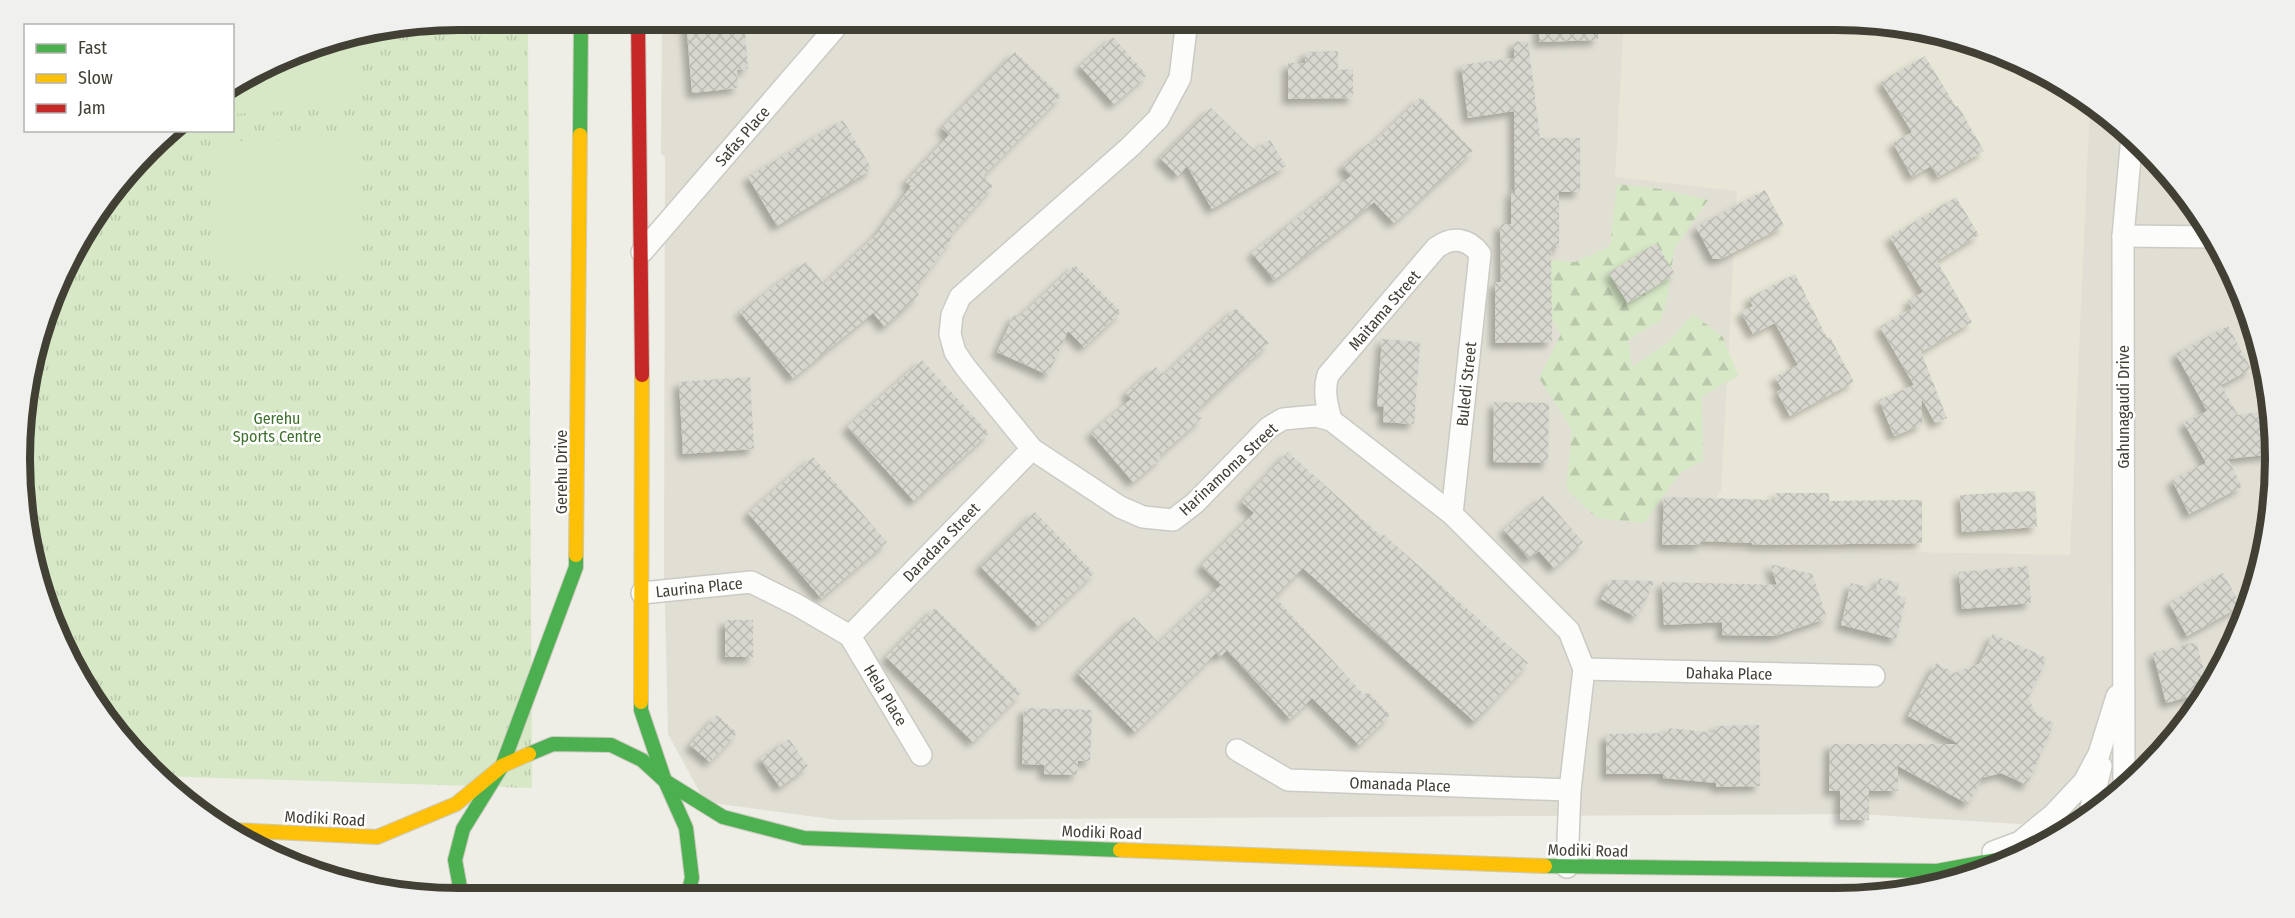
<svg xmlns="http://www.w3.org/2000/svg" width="2295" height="918" viewBox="0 0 2295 918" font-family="'Fira Sans Condensed',sans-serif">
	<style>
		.residential { fill: #e1dfd4 }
		.education { fill: #e8e6d6 }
		.forest { fill: url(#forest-firs) }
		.park { fill: url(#park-tufts) }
		.pitch { fill: #d7e8c7 }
		.building { fill: url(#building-cross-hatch); filter: url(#shadow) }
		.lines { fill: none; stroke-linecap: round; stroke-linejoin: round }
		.street-casing { stroke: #cbcac4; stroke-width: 24 }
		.fast-casing { stroke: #cccabe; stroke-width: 16 }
		.slow-casing { stroke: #cccabe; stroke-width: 16 }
		.jam-casing { stroke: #cccabe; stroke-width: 16 }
		.street { stroke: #fcfcfb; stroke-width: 21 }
		.fast { stroke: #4caf50; stroke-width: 14 }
		.slow { stroke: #ffc107; stroke-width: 14 }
		.jam { stroke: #c62828; stroke-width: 14 }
		.labels { text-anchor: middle; stroke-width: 5; stroke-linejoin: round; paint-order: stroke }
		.street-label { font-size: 16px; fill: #423f34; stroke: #fff }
		.park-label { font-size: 16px; fill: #3c702b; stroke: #fff }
		.rim { fill: none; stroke: #423f34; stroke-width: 8 }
	</style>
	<defs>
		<pattern id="forest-firs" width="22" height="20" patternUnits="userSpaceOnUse" patternTransform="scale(1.5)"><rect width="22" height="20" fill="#d7e8c7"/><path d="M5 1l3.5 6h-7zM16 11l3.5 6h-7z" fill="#bac8ac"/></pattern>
		<pattern id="park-tufts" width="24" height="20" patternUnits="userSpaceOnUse" patternTransform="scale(1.5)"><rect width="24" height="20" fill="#d7e8c7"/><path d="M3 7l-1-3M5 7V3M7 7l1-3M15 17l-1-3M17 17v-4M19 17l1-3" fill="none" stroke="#bac8ac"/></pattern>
		<pattern id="building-cross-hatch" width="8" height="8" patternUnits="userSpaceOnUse" patternTransform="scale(1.5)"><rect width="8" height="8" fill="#d7d6cf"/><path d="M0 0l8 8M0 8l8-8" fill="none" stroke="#bab9b2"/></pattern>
		<filter id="shadow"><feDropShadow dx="-5.5" dy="5.5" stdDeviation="3" flood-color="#0004"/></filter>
	</defs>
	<rect width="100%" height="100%" fill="#eeede6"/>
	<path class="residential" d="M662,20H1836L1977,43L2055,78L2126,128L2184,191L2230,264L2260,345L2275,430L2272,516L2252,600L2202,703L2126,790L2066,827L1859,814L838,820L705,802L668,734L664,566L665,157L661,154Z"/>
	<path class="education" d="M1624,20H1836L1977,43L2055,78L2090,103L2070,555L1676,548L1721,491L1737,191L1615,177Z"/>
	<path class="forest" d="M1617,184L1661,189L1708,200L1674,249L1668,296L1661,320L1628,340L1632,367L1668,342L1693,314L1723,337L1738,376L1702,396L1703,461L1681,472L1644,523L1597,518L1566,489L1572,430L1539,378L1561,334L1514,257L1575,262L1610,246Z"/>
	<path class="park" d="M459,20H528L532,788L157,776L129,749L79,679L28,545L23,401L43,318L78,240L168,131L232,130L233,83L317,43Z"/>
	<g class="pitch">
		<path d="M355,37L358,107L233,114V83L240,78L317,43Z"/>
		<path d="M354,138L358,267L219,272L215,142Z"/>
	</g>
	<g class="building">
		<path d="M686,20H744L748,69L737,70L738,88L692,93Z"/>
		<path d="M1539,20H1598V40L1539,42Z"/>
		<path d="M1113,37L1147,75L1114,104L1080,66Z"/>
		<path d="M1528,41L1540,138H1580V192H1559V248H1551L1552,342L1495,343V282H1501L1500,224H1511V190L1515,194L1514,111L1468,118L1461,65L1514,58V42Z"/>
		<path d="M1338,51V70L1353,69V98L1288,99V63H1305V52Z"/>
		<path d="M1015,52L1061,96L983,176L993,186L949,236L952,238L915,290L919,295L885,327L873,313L793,378L740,312L806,262L824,284L877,234L911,186L906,182L949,135L942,128Z"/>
		<path d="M1925,56L1956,107L1958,106L1984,151L1938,177L1931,166L1912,177L1893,143L1912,132L1881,82Z"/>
		<path d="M1421,97L1473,151L1394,223L1374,202L1274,280L1252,253L1351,176L1342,167L1368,144H1372Z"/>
		<path d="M1211,108L1254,150L1270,140L1286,166L1212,209L1187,166L1178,176L1160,158Z"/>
		<path d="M843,120L872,169L777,226L748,177Z"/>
		<path d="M1765,190L1784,226L1721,259H1713L1696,227Z"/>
		<path d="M1956,197L1979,235L1937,261L1972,322L1921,352L1947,418L1935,423L1922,399V425L1894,436L1879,400L1914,385L1880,327L1912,308L1908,301L1923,292L1890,237Z"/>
		<path d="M1656,243L1675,274L1628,303L1609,273Z"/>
		<path d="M1075,265L1121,312L1084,347L1068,331L1048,375L997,352L1014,315L1019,317Z"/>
		<path d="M1795,274L1827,338L1830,337L1854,382L1790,416L1777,392L1782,389L1775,377L1798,365L1775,323L1753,334L1741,312L1753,306L1749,298Z"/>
		<path d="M1236,308L1269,343L1196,411L1202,418L1159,456L1161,458L1133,482L1091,433L1131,399L1126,393L1156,367L1164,375Z"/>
		<path d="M2228,326L2251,369L2221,385L2238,415L2271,411L2275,430L2274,454L2228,459L2242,487L2189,514L2172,480L2206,463L2184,423L2207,411L2176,354Z"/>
		<path d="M1382,339L1420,342L1414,424L1383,422L1384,407L1377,406Z"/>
		<path d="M922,360L989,433L914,501L847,427Z"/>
		<path d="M750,377L754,449L683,454L679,382Z"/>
		<path d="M1494,402L1549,403L1548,463L1493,462Z"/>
		<path d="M1288,452L1381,536L1383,534L1528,663L1475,722L1303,568L1275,597L1364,695L1368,692L1390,715L1359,745L1312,698L1290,719L1227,650L1220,657L1216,653L1135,732L1077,673L1134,617L1159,643L1221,585L1201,566L1254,513L1242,502Z"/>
		<path d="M813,457L887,542L821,598L748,513Z"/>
		<path d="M2035,491L2037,527L1962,532L1960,495Z"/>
		<path d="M1776,493H1829V501L1922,500V543L1764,545L1752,544V543L1701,541V545H1662L1664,497L1775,500Z"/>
		<path d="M1543,496L1583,542L1554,568L1539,551L1529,559L1504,530Z"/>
		<path d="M1035,512L1094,573L1038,626L980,566Z"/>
		<path d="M1770,564L1812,574L1827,618L1775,636L1722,635V622L1664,625L1662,582L1777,585Z"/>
		<path d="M2028,566L2031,603L1962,609L1959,572Z"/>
		<path d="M2223,573L2241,606L2187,636L2169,603Z"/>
		<path d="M1879,578L1899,583L1896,595L1906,598L1896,639L1841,625L1851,583L1876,589Z"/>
		<path d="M1611,580L1655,581L1636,617L1601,599Z"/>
		<path d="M935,608L1021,693L973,742L886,657Z"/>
		<rect x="725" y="620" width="28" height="37"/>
		<path d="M1993,634L2047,658L2028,698L2037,715L2054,723L2027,785L2001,773L1982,778L1968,804L1898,766V791H1869V820H1840V791H1829L1830,744H1959L1908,716L1936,663L1954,673L1979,664Z"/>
		<path d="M2196,642L2209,688L2207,692L2166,703L2153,653Z"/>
		<path d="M1024,708L1092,710L1090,761H1078L1077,775L1044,774V765L1022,764Z"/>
		<path d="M717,715L737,733L710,762L690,745Z"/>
		<path d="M1759,725L1760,786L1716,787V783L1663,778V774H1606V734L1668,733V728L1715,733V726Z"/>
		<path d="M789,739L808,766L780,787L760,759Z"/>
	</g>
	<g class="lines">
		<defs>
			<g id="street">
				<path d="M1187,20L1180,78L1158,119L1130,147L960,297L952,315L950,334L955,352L966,368L1032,449L1120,507L1143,517L1173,520L1195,503L1268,428L1283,419L1316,416L1331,420L1452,514L1569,631L1584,669L1570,790L1567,867"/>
				<path d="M2123,236L2213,237"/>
				<path d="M642,252L842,20"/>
				<path d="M1331,420C1327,405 1323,391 1328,375L1436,248C1452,236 1468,238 1480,254L1452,514"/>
				<path d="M642,593L751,582L797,605L850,636L921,755"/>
				<path d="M850,636L1032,449"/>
				<path d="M1584,669L1874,676"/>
				<path d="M1237,750L1288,780L1570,790"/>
				<path d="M2124,791L2123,236L2132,136"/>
				<path d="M2090,812L2101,766"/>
				<path d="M1993,852L2020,842L2054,814L2084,782L2099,754L2117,696"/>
			</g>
			<g id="fast">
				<path d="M580,135L581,20"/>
				<path d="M641,702V710L665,781L686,828L692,878L687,898"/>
				<path d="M529,754L553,744L611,745L642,760L665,781L723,817L804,838L1120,850"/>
				<path d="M1545,866L1937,871L2018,856"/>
				<path d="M462,898L455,860L463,829L502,766L576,567V555"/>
			</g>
			<g id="slow">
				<path d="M576,555L580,135"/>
				<path d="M641,702L642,375"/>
				<path d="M234,830L377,837L456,804L502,766L529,754"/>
				<path d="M1120,850L1545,866"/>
			</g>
			<path id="jam" d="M638,20L642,375"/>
		</defs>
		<use href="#street" class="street-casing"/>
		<use href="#fast" class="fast-casing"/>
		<use href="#slow" class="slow-casing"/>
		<use href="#jam" class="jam-casing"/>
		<use href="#street" class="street"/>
		<use href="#fast" class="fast"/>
		<use href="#slow" class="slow"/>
		<use href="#jam" class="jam"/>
	</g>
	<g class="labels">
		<g class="street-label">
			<text transform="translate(742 136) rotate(-49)" y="6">Safas Place</text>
			<text transform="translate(1384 310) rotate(-49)" y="6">Maitama Street</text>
			<text transform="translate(1466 384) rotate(-84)" y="6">Buledi Street</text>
			<text transform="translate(2123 407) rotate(-90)" y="6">Gahunagaudi Drive</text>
			<text transform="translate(1228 469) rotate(-43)" y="6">Harinamoma Street</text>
			<text transform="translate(561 472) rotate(-90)" y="6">Gerehu Drive</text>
			<text transform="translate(941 542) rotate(-46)" y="6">Daradara Street</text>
			<text transform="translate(699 587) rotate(-6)" y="6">Laurina Place</text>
			<text transform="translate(1729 673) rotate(1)" y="6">Dahaka Place</text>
			<text transform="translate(886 695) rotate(59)" y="6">Hela Place</text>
			<text transform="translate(1400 784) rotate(2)" y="6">Omanada Place</text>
			<text transform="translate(325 818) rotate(3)" y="6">Modiki Road</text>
			<text transform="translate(1102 832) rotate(2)" y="6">Modiki Road</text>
			<text transform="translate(1588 850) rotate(1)" y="6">Modiki Road</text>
		</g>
		<g class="park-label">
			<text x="277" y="424">Gerehu<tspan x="277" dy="18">Sports Centre</tspan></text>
		</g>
	</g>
	<path d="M0 0H2295V918H0ZM459 30H1836A429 429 0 0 1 2265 459V459A429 429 0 0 1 1836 888H459A429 429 0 0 1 30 459V459A429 429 0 0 1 459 30Z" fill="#f0f0ef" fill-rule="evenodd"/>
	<path class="rim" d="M459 30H1836A429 429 0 0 1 2265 459V459A429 429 0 0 1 1836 888H459A429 429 0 0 1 30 459V459A429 429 0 0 1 459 30Z"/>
	<rect x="24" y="24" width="210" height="108" fill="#ffffff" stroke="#b3b2ae" stroke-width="1.5"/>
	<rect x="36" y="44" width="30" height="9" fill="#4caf50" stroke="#b3b2ae" stroke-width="1.5"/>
	<text x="78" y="54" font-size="18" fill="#423f34">Fast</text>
	<rect x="36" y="74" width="30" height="9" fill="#ffc107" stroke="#b3b2ae" stroke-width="1.5"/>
	<text x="78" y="84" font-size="18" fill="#423f34">Slow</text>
	<rect x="36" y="104" width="30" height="9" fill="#c62828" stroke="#b3b2ae" stroke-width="1.5"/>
	<text x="78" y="114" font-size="18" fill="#423f34">Jam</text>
</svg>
